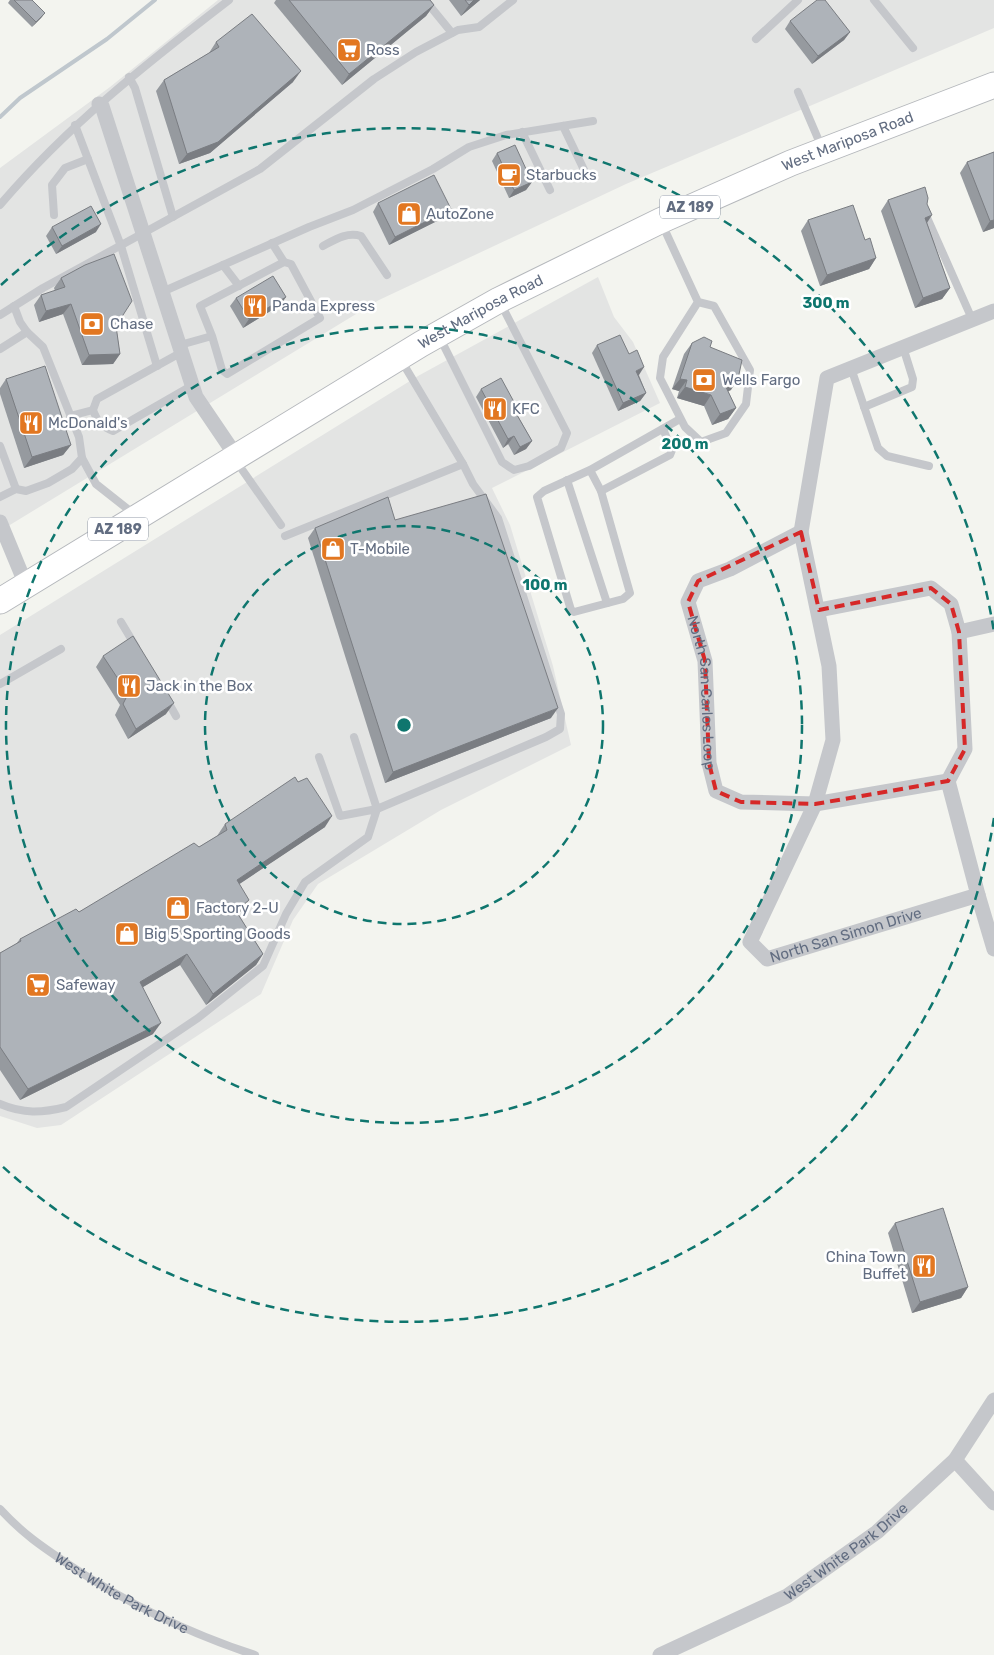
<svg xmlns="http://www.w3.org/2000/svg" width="994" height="1655" viewBox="0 0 994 1655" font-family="Rubik,sans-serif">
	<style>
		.built { fill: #e3e4e3 }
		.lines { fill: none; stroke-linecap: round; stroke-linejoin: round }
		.stream { stroke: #bfc7cd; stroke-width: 4 }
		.primary-casing { stroke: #b5b8bc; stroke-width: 27 }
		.lane { stroke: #c5c7cb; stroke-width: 8 }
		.street { stroke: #c5c7cb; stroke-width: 15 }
		.primary { stroke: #fff; stroke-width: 25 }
		.wall { fill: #969a9f }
		.shaded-wall { fill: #7a7d82 }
		.building { fill: #aeb3b9; stroke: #7a7d82 }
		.marked { fill: none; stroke: #d62828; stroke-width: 4; stroke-dasharray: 10 6; stroke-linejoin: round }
		.ring { fill: none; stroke: #0f766e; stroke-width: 2.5; stroke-dasharray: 9 6 }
		.labels { text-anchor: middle; stroke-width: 5; stroke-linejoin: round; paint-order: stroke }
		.shield { fill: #fff; stroke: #9199a7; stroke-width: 1 }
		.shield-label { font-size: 14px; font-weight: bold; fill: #626d81 }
		.poi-label { font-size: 15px; fill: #626d81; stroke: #fff; text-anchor: start }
		.street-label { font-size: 15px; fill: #626d81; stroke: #fff }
		.centre { fill: #0f766e; stroke: #fff; stroke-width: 2.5 }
		.ring-label { font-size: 15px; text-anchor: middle; font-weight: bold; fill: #0f766e; stroke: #fff; stroke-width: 5; stroke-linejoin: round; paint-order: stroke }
	</style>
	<rect width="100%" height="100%" fill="#f3f4ef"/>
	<g class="built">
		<path d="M218,0H994V28L626,184L379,300L0,531V168L110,87Z"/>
		<path d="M598,277L614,317L633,342L660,403L492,488L510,525L553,666L571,745L441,810L318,884L293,920L261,994L61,1125L37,1128L0,1116V635L418,376Z"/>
	</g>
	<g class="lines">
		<path class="stream" d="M0,117L20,98L107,39L155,0"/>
		<defs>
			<g id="primary">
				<path id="s4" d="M0,601L421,344L499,300L660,221L791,163L994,85"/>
			</g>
		</defs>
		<use href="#primary" class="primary-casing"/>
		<g class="lane">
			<path d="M425,0L452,33"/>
			<path d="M874,0L913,48"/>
			<path d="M756,39L798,0"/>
			<path d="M129,77L135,88L173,217"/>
			<path d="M798,92L822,148"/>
			<path d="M75,125L121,246L157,366"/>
			<path d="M563,126L586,174"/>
			<path d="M522,132L550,190"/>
			<path d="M0,205C67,126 147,63 229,0"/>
			<path d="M925,213L972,319"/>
			<path d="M54,215L52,185L65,168L88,159"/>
			<path d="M662,224L698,302L663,357L660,378L685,427L701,442L726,433L746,404L750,370L714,306L698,302"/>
			<path d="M272,243L284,262"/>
			<path d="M323,246C336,239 347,232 361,236L387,275"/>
			<path d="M223,265L239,286"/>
			<path d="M162,292L309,227L353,210L433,169L469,147L506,135L593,121"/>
			<path d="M0,315L43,288L260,169L374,79L416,52L458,30L479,27L513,0"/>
			<path d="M439,336L502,462L514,470L529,466L561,448L567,433L501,304"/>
			<path d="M180,345L212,336L200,306L284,262L291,264L320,318L227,374L222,370L212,336"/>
			<path d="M0,349L27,332"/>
			<path d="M182,352L97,399L93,410C97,421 102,427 113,431L193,385"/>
			<path d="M851,368L878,448L887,456L929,466"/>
			<path d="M864,407L912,387L913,379L903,347"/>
			<path d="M70,416L93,410"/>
			<path d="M0,446L16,489"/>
			<path d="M82,458L96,484L134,514"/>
			<path d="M236,461L281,525"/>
			<path d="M590,470L601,491L630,593L623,599L574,612L571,610L537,497L544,491L590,470L680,419"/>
			<path d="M567,480L607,603"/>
			<path d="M601,491L670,455L672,450L663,429"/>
			<path d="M0,497L16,489L26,491L48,483L72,469L82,458L79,437L43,347L27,332L20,322L14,306"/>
			<path d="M285,536L463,464L401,360"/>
			<path d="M121,622L136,647"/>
			<path d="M0,684L61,649"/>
			<path d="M167,700L176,716"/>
			<path d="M354,737L377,809L546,737L560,729L561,714L498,518L473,484L463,464"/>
			<path d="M0,1104C23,1114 42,1113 66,1107L198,1018L263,966L286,914L305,882L368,837L377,809L340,816L319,757"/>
			<path id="s1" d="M0,1509C22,1533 41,1546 68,1564C126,1603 188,1633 255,1655"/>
		</g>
		<g class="street">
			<path d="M99,104L102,106L196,397L236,456"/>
			<path d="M0,522L26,585"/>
			<path id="s2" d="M801,532L730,569L698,581L688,602L705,661L709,763L716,791L741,802L815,804L750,942L767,959L978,895L948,781"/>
			<path d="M819,610L931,588L951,604L959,632L965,749L948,781"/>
			<path d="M959,632L994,624"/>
			<path d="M948,781L815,804L833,740L829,666L801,532L827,378L994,311"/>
			<path d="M978,895L994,949"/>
			<path d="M955,1460L994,1503"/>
			<path id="s3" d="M660,1655L787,1596L877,1532L955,1460L994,1400"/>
		</g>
		<use href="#primary" class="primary"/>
	</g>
	<g class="wall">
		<path d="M10,0H32L45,13L41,18L32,27L8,3Z"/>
		<path d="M276,0H430L434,5L426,16L342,85L274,3Z"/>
		<path d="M449,0H480L461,16Z"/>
		<path d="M790,21L850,32L844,40L812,64L785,29Z"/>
		<path d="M216,42L293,82L210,153L179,164L156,91L164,80L209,53Z"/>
		<path d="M994,152V228L983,232L960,173L967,162Z"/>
		<path d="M497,153L532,182L526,190L509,198L492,161Z"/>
		<path d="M888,200L927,204V223L950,288L942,299L915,308L881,211Z"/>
		<path d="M378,203L445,217L389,245L373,212Z"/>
		<path d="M808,220L865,240L876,258L869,269L820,286L801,231Z"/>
		<path d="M52,227L96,232L56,254L46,236Z"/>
		<path d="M61,278L116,326L120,354L113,364L82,365L63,314L39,322L34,305L41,295L55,291L54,288Z"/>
		<path d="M286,297L280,305L243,328L230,306L236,298Z"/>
		<path d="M692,343L710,347L731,390L728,391L736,408L728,419L712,425L704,406L677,398L679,391L672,389L684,354Z"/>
		<path d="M597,345L639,375L646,393L640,401L618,411L592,353Z"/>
		<path d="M6,379L71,445L63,455L24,468L0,394V388Z"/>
		<path d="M481,389L518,416L532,441L526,449L514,455L508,444L503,448L476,397Z"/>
		<path d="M395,520L551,718L385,783L308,538L315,528Z"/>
		<path d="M103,656L166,714L128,739L115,715L120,705L96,667Z"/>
		<path d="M225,824L325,827L239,884L241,911L238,914L263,954L256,965L206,1005L180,965L143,987L153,1034L20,1100L0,1070V953L16,944L20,939L79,912L199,847L217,836Z"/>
		<path d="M895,1223L968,1287L961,1298L912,1313L888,1233Z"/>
	</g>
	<g class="shaded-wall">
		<path d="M474,0H480L461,16L469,5Z"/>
		<path d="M434,5L426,16L342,85L349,74Z"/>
		<path d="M45,13L41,18L32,27L36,22Z"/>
		<path d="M850,32L844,40L812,64L818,56Z"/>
		<path d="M301,71L293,82L210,153L179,164L187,154Z"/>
		<path d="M532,182L526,190L509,198L514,190Z"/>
		<path d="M451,209L445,217L389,245L395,237Z"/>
		<path d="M932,215L925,226V218Z"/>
		<path d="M994,220V228L983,232L990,221Z"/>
		<path d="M101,224L96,232L56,254L62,246Z"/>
		<path d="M876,258L869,269L820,286L827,275Z"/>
		<path d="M950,288L942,299L915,308L923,298Z"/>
		<path d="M286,297L280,305L243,328L249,319Z"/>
		<path d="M71,304L63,314L39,322L46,311Z"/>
		<path d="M120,354L113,364L82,365L89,355Z"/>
		<path d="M644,367L639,375L630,379L636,371Z"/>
		<path d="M680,379L687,380L679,391L672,389Z"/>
		<path d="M738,379L731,390L717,396L725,385Z"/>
		<path d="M685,387L711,395L704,406L677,398Z"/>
		<path d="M646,393L640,401L618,411L623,403Z"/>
		<path d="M736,408L728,419L712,425L720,414Z"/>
		<path d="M514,436L508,444L503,448L508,439Z"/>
		<path d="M532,441L526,449L514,455L520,447Z"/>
		<path d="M71,445L63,455L24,468L32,457Z"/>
		<path d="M174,703L166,714L128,739L136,729Z"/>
		<path d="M558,708L551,718L385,783L393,772Z"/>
		<path d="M332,816L325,827L229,891L237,880Z"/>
		<path d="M249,900L241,911L228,921L236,911Z"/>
		<path d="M187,954L180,965L133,993L140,982Z"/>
		<path d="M263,954L256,965L206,1005L213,994Z"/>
		<path d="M161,1023L153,1034L20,1100L28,1089Z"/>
		<path d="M968,1287L961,1298L912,1313L920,1302Z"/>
	</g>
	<g class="building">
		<path d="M14,0H32L45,13L36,22Z"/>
		<path d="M289,0H430L434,5L349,74Z"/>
		<path d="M465,0H474L469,5Z"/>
		<path d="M817,0H825L850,32L818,56L790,21Z"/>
		<path d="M252,14L301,71L218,142L187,154L164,80L219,47L216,42Z"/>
		<path d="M515,145L532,182L514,190L497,153Z"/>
		<path d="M994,152V220L990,221L967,162Z"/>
		<path d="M434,175L451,209L395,237L378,203Z"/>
		<path d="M925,187L928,198L927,204L932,215L925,218L950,288L923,298L888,200Z"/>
		<path d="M853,205L865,240L870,238L876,258L827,275L808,220Z"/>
		<path d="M91,206L101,224L62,246L52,227Z"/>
		<path d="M114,254L132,301L116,326L120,354L89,355L71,304L46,311L41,295L65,287L61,278L85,265Z"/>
		<path d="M273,276L286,297L249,319L236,298Z"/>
		<path d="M620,335L629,354L637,350L644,367L636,371L646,393L623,403L597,345Z"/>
		<path d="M704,337L712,341L710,347L742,360L738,379L725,385L736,408L720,414L711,395L685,387L687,380L680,379L692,343Z"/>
		<path d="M45,366L71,445L32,457L6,379Z"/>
		<path d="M501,378L520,413L517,415L532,441L520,447L514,436L508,439L481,389Z"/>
		<path d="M486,494L558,708L393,772L315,528L388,497L395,520Z"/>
		<path d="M133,636L174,703L136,729L123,704L128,694L103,656Z"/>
		<path d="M295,777L298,782L307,778L332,816L237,880L249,900L236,911L263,954L213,994L187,954L140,982L161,1023L28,1089L0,1047V953L21,941L20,939L76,909L79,912L194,843L199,847L227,830L225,824Z"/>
		<path d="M943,1208L968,1287L920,1302L895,1223Z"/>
	</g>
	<path class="marked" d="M801,532L819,610L931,588L951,604L959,632L965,749L948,781L815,804L741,802L716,791L709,763L705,661L688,602L698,581Z"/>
	<g class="ring">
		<circle cx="404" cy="725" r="199"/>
		<circle cx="404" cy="725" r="398"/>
		<path d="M994 818A597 597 0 0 1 1 1165M1 285A597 597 0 0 1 994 632"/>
	</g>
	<defs>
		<symbol id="supermarket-square" viewBox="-11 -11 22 22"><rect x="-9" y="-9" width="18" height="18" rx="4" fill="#e27721" stroke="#fff"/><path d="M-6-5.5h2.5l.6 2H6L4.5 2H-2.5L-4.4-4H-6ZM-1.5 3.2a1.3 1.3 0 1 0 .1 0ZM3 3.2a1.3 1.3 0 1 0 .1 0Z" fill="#fff"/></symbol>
		<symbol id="cafe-square" viewBox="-11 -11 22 22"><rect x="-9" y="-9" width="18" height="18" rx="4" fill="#e27721" stroke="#fff"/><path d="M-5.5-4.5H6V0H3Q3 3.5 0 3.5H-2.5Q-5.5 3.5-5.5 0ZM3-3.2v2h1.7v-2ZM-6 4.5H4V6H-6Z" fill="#fff"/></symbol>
		<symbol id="shop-square" viewBox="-11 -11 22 22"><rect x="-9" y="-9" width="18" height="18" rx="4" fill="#e27721" stroke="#fff"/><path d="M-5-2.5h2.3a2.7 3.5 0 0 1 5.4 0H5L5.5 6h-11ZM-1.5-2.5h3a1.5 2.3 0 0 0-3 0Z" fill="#fff"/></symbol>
		<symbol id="restaurant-square" viewBox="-11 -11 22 22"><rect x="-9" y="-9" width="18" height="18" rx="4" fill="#e27721" stroke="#fff"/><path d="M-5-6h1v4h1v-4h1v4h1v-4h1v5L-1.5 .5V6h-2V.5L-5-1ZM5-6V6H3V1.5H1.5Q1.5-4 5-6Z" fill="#fff"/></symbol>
		<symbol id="bank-square" viewBox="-11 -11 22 22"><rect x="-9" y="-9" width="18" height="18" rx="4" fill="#e27721" stroke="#fff"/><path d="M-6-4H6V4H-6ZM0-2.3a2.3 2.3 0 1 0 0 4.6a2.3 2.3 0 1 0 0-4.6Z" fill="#fff"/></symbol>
	</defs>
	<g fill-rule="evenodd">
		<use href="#supermarket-square" x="335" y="36" width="28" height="28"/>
		<use href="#cafe-square" x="495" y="161" width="28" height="28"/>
		<use href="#shop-square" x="395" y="200" width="28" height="28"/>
		<use href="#restaurant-square" x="241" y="292" width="28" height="28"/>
		<use href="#bank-square" x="78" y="310" width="28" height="28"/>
		<use href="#bank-square" x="690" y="366" width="28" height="28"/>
		<use href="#restaurant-square" x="481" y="395" width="28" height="28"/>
		<use href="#restaurant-square" x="17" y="409" width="28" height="28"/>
		<use href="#shop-square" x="319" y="535" width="28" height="28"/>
		<use href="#restaurant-square" x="115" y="672" width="28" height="28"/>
		<use href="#shop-square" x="164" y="894" width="28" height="28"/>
		<use href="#shop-square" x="113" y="920" width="28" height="28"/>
		<use href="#supermarket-square" x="24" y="971" width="28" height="28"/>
		<use href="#restaurant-square" x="910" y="1252" width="28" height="28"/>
	</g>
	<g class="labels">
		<g class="shield">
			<rect x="660" y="195.5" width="60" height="23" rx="4"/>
			<rect x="88" y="517.5" width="60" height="23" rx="4"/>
		</g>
		<g class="shield-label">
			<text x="690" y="212">AZ 189</text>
			<text x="118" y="534">AZ 189</text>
		</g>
		<g class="poi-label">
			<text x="366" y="55">Ross</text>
			<text x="526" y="180">Starbucks</text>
			<text x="426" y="219">AutoZone</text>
			<text x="272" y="311">Panda Express</text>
			<text x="110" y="329">Chase</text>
			<text x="722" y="385">Wells Fargo</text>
			<text x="512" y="414">KFC</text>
			<text x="48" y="428">McDonald's</text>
			<text x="350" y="554">T-Mobile</text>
			<text x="146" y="691">Jack in the Box</text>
			<text x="196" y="913">Factory 2-U</text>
			<text x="144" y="939">Big 5 Sporting Goods</text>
			<text x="56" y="990">Safeway</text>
			<text x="906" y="1262" text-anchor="end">China Town<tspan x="906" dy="17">Buffet</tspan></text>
		</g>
		<g class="street-label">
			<text dy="5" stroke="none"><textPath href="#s4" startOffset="966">West Mariposa Road</textPath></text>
			<text dy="5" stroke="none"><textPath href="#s4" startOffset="561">West Mariposa Road</textPath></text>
			<text dy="5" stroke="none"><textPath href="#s2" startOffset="230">North San Carlos Loop</textPath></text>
			<text dy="5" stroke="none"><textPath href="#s2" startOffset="690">North San Simon Drive</textPath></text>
			<text dy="5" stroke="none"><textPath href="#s3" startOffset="214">West White Park Drive</textPath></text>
			<text dy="5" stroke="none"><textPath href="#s1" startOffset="149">West White Park Drive</textPath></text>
		</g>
	</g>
	<circle cx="404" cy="725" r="8" class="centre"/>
	<g class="ring-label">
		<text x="826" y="308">300 m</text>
		<text x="685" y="449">200 m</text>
		<text x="545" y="590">100 m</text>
	</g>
</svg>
